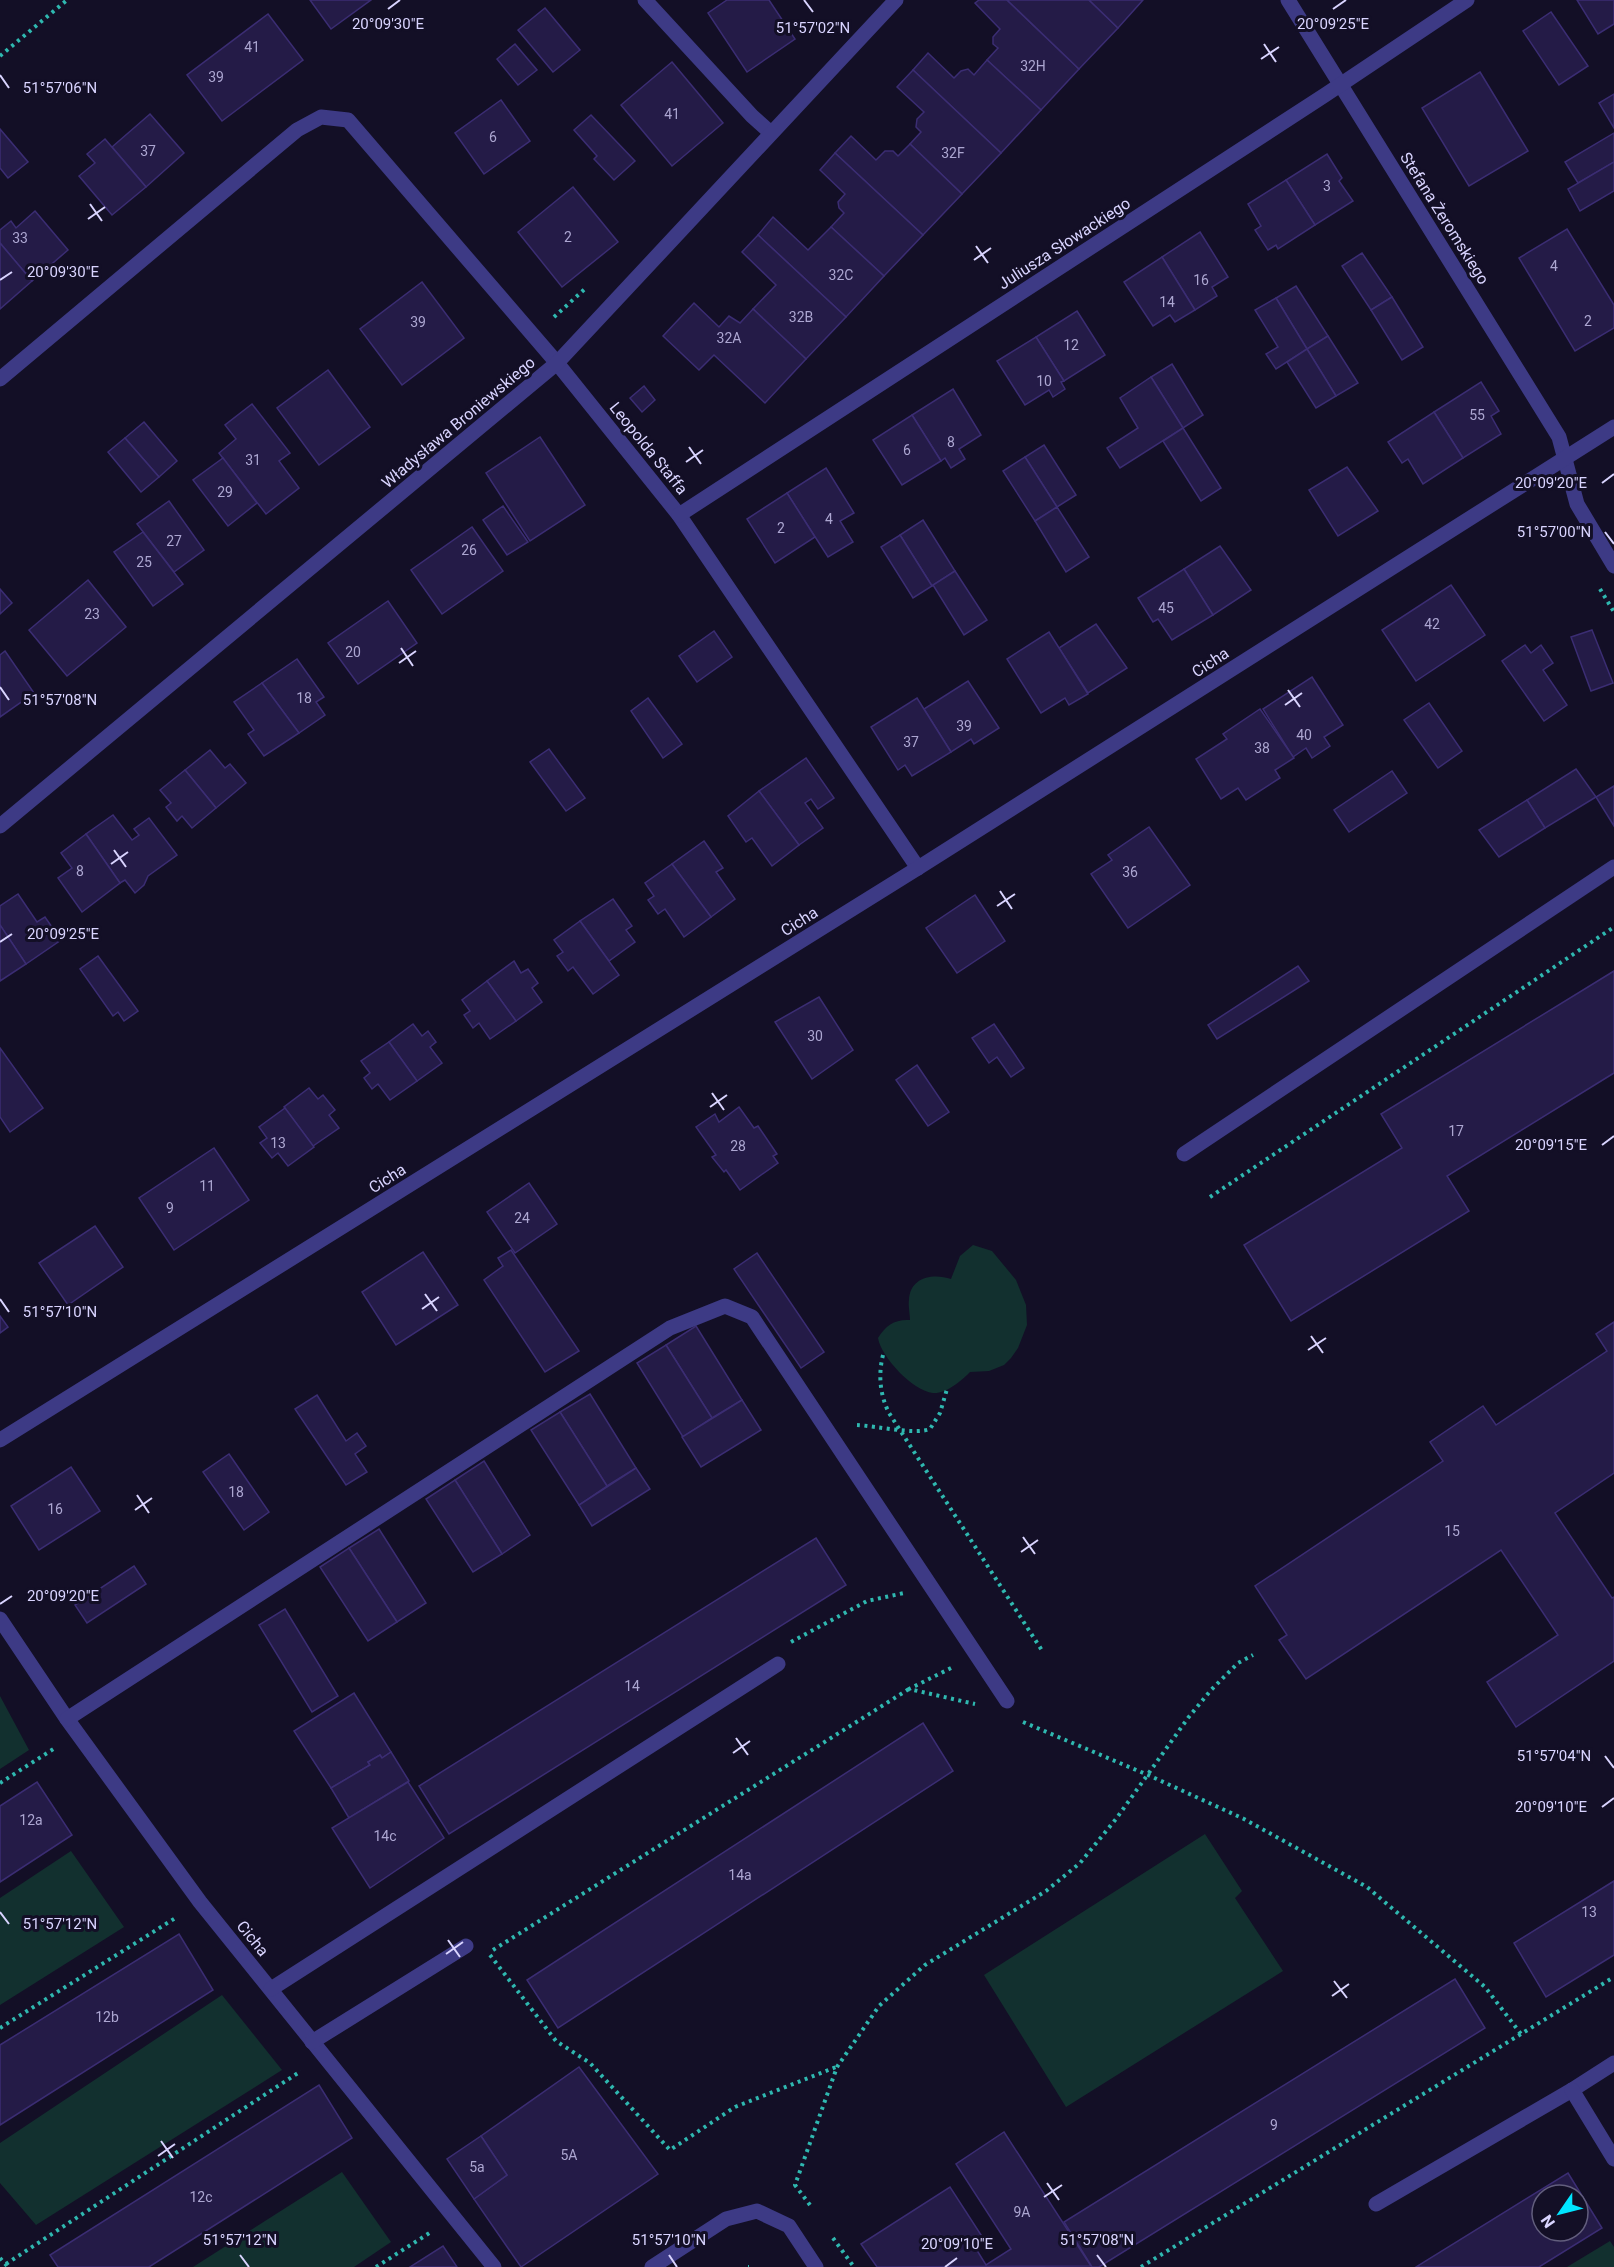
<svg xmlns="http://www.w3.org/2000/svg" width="1614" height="2267" viewBox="0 0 1614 2267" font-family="Roboto,sans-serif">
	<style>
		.green { fill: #12302f }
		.building { fill: #241b47; stroke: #3b2d73; stroke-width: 1.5; fill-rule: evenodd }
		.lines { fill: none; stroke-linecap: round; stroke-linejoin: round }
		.path { stroke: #2fb8b0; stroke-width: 4; stroke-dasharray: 3 4.5; stroke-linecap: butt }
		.service { stroke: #3d3a85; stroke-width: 15 }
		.minor { stroke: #3d3a85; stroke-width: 15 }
		.ticks { fill: none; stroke: #d9d4ff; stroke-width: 2 }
		.labels { text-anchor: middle; stroke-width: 6; stroke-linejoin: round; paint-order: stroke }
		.number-label { font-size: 14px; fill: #aca6d1 }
		.street-label { font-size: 16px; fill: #d9d4ff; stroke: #130f26 }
		.ticks-label { font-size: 15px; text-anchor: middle; fill: #d9d4ff; stroke: #130f26; stroke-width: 6; stroke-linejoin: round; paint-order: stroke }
	</style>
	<rect width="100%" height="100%" fill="#130f26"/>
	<g class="green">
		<path d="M973,1245L992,1251L1016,1280L1026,1305L1027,1325L1018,1348L1011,1358L1004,1365L989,1371L970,1372C961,1381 946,1394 933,1393C913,1391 881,1357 878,1338C886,1325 895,1319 910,1320C910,1314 908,1306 909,1300C910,1277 933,1273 951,1279L960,1256Z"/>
		<path d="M0,1696L29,1750L0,1769Z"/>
		<path d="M1205,1834L1242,1891L1235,1898L1283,1971L1066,2107L984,1975Z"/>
		<path d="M71,1851L124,1927L0,2005V1898Z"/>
		<path d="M222,1995L282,2070L36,2225L0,2183V2143Z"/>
		<path d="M342,2172L391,2242L354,2267H193Z"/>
		<path d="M1610,2241L1614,2247V2267H1567Z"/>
	</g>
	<g class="building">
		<path d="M310,0H371L331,29Z"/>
		<path d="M727,0H769L795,39L747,72L708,13Z"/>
		<path d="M979,0H1007L1079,69L1041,110L987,60L998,48L993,44V37L1000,29L975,3Z"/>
		<path d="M1007,0H1089L1118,28L1079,69Z"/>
		<path d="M1089,0H1143L1118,28Z"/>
		<path d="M1577,0H1614V24L1598,34Z"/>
		<path d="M545,8L580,50L553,72L518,30Z"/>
		<path d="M1551,12L1588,66L1559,85L1523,31Z"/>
		<path d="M268,14L303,60L222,121L187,75Z"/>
		<path d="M515,44L537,70L518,85L497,59Z"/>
		<path d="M928,53L954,78L961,71L968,69L974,75L987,60L1041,110L1001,153L913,70Z"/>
		<path d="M672,62L723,123L672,166L621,105Z"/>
		<path d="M913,70L1001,153L962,194L910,144L921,132L916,127L917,119L924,112L897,87Z"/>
		<path d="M1480,72L1528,151L1469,186L1422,108Z"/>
		<path d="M1614,94V128L1599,103Z"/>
		<path d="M501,100L530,141L484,174L455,133Z"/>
		<path d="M150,114L184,153L146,187L112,147Z"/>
		<path d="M591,115L635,161L614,180L594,159L597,156L574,130Z"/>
		<path d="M0,129L28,162L8,178L0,168Z"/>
		<path d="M1614,133V162L1578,183L1565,162Z"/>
		<path d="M851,136L876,160L885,151H893L898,156L910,144L962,194L923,235L835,153Z"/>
		<path d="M105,139L146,187L112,215L79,176L95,163L87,154Z"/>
		<path d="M835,153L923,235L884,276L831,227L844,213L839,208L838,202L845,194L820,170Z"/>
		<path d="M1327,154L1342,178L1339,181L1353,201L1315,225L1286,180Z"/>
		<path d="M1614,162V191L1580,211L1568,189Z"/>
		<path d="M1286,180L1315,225L1278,249L1276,245L1268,250L1255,230L1261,226L1248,204Z"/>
		<path d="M573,187L618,242L562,287L518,232Z"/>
		<path d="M35,211L68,250L32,281L0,243V230L11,221L16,228Z"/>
		<path d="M773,217L808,250L831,227L884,276L846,317L758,235Z"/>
		<path d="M1567,229L1614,305V328L1575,351L1519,258Z"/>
		<path d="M1200,232L1228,277L1212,287L1217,296L1195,310L1162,257Z"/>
		<path d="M758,235L846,317L806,359L753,309L776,285L742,252Z"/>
		<path d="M0,243L32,281L0,309Z"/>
		<path d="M1362,253L1392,297L1371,310L1342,266Z"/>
		<path d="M1162,257L1195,310L1175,322L1170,315L1153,326L1124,282Z"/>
		<path d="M422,282L464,338L402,385L360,329Z"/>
		<path d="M1296,286L1328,336L1307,349L1276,298Z"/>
		<path d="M1392,297L1423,347L1402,360L1371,310Z"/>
		<path d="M1276,298L1307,349L1276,369L1266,354L1278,347L1255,310Z"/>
		<path d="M694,303L719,327L729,316L740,323L753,309L806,359L765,403L714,355L699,370L663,336Z"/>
		<path d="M1077,311L1105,355L1064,381L1036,337Z"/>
		<path d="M1328,336L1358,383L1336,396L1307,349Z"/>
		<path d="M1036,337L1064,381L1061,382L1065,389L1053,397L1049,390L1025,405L997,361Z"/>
		<path d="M1307,349L1336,396L1316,408L1287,362Z"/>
		<path d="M1172,364L1203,415L1183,428L1151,377Z"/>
		<path d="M328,370L370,427L319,465L277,408Z"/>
		<path d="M1151,377L1183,428L1120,468L1107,448L1138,428L1120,398Z"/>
		<path d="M1481,382L1499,411L1491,416L1501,434L1463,458L1434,412Z"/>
		<path d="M644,386L655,400L642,412L630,398Z"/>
		<path d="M953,389L981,435L959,449L965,459L951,468L945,458L941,461L912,415Z"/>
		<path d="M252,404L290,453L279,461L299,488L266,514L219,453L236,439L225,425Z"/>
		<path d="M1434,412L1463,458L1423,484L1408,459L1402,463L1388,442Z"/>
		<path d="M912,415L941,461L902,485L873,440Z"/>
		<path d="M144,422L177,461L159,477L125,438Z"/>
		<path d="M1183,428L1221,488L1201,501L1163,441Z"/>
		<path d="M540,437L585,505L530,541L486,473Z"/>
		<path d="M125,438L159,477L141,492L108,452Z"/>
		<path d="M1044,445L1076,495L1057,507L1025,457Z"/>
		<path d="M1025,457L1057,507L1035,521L1003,471Z"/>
		<path d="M223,458L257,503L228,526L193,480Z"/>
		<path d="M1347,467L1378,511L1338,536L1309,490Z"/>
		<path d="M826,468L854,513L840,521L853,542L828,557L787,493Z"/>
		<path d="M787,493L815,537L775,563L747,519Z"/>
		<path d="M169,501L204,550L174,572L137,524Z"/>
		<path d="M503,506L528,542L507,555L483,520Z"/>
		<path d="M1057,507L1089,557L1066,572L1035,521Z"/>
		<path d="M923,520L955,571L932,586L900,535Z"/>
		<path d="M472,527L503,571L442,614L411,570Z"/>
		<path d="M143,532L183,584L153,606L114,552Z"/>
		<path d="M900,535L932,586L913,598L881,547Z"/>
		<path d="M1220,546L1251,590L1213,615L1184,569Z"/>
		<path d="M1184,569L1213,615L1172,640L1158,619L1153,622L1138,598Z"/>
		<path d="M955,571L987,620L964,635L933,585Z"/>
		<path d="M88,580L126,627L67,676L29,630Z"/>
		<path d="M1451,585L1485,635L1416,681L1382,630Z"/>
		<path d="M0,589L12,603L0,614Z"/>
		<path d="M388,601L417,643L358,684L328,643Z"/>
		<path d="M1096,624L1127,668L1088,693L1059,648Z"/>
		<path d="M1592,630L1613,683L1591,691L1571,637Z"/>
		<path d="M714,631L732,657L697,682L679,656Z"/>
		<path d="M1049,632L1088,694L1069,705L1065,698L1041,713L1007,659Z"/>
		<path d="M1525,645L1531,653L1541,645L1553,663L1543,670L1567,705L1544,721L1502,661Z"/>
		<path d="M5,651L34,693L0,717V655Z"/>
		<path d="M297,659L324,697L316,702L325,715L299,733L262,683Z"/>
		<path d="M1312,677L1343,725L1324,737L1330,746L1312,758L1306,748L1293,757L1263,709Z"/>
		<path d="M968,681L999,728L974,744L971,739L951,752L924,709Z"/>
		<path d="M262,683L299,733L264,756L248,734L254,730L234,702Z"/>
		<path d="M648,698L682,744L663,758L631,711Z"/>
		<path d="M917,698L951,752L912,776L905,765L898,770L871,727Z"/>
		<path d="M1429,703L1462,751L1438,768L1404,720Z"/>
		<path d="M1260,709L1294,758L1275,770L1280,778L1246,800L1238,788L1221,799L1196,759L1227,739L1223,734Z"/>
		<path d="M549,749L585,798L566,811L530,762Z"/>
		<path d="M210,750L225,768L230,764L246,783L216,808L185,770Z"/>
		<path d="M806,758L834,798L818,809L811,799L805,803L823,828L799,845L759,791Z"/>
		<path d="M1576,769L1596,797L1545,828L1527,800Z"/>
		<path d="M185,770L216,808L192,828L182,816L177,821L166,807L171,803L160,790Z"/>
		<path d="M1392,771L1407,793L1349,832L1334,810Z"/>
		<path d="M1614,786V826L1596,797Z"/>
		<path d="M759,791L799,845L772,866L752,838L746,842L728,816Z"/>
		<path d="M1527,800L1545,828L1499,857L1479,830Z"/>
		<path d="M113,815L132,840L139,835L134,829L149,818L177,855L148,876L144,885L135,893L125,880L120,883L86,834Z"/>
		<path d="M1149,827L1190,885L1128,928L1091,874L1112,860L1108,855Z"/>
		<path d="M86,834L120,883L82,912L58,878L72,868L61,853Z"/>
		<path d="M704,841L723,868L716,872L735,899L711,917L672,864Z"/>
		<path d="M672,864L711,917L684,937L665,909L658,914L648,900L654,896L645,883Z"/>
		<path d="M18,894L37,922L45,917L61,940L26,964L0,925V906Z"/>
		<path d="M975,895L1005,941L957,973L926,928Z"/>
		<path d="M613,899L632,926L626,930L635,942L609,961L580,921Z"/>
		<path d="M580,921L619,975L593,994L573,967L568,971L557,956L563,952L554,940Z"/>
		<path d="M0,925L26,964L0,981Z"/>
		<path d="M98,956L138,1011L124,1021L118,1012L113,1016L80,969Z"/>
		<path d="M514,961L521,973L528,969L538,983L532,988L542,1002L516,1021L487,981Z"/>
		<path d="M1298,966L1309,981L1217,1039L1208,1025Z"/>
		<path d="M1614,971V1073L1447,1176L1469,1211L1291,1321L1244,1245L1402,1148L1381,1114Z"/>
		<path d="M487,981L516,1021L490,1039L479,1023L473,1028L464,1015L470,1011L462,1000Z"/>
		<path d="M819,997L853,1050L812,1079L775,1022Z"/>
		<path d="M413,1024L422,1036L428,1031L436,1042L430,1047L442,1063L417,1081L389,1042Z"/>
		<path d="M994,1024L1024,1068L1011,1077L997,1057L989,1063L972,1038Z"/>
		<path d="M389,1042L417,1081L390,1100L378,1084L372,1089L364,1078L370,1073L361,1061Z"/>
		<path d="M0,1048L43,1108L10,1132L0,1117Z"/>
		<path d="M917,1065L949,1112L928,1126L896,1080Z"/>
		<path d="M309,1088L318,1099L323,1095L335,1110L329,1115L339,1128L313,1146L284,1107Z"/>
		<path d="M739,1107L754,1128L758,1126L777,1154L773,1156L778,1163L740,1190L726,1170L724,1172L712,1157L716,1155L696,1127L715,1114L719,1122Z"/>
		<path d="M285,1108L314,1147L288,1166L278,1153L272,1158L260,1143L267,1138L259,1127Z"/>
		<path d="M214,1148L249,1200L174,1250L139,1198Z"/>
		<path d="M529,1183L557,1224L515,1253L487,1212Z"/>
		<path d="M95,1226L123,1267L68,1305L39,1263Z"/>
		<path d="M511,1250L579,1351L545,1372L484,1280L503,1266L498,1258Z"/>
		<path d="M423,1252L458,1305L396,1345L362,1292Z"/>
		<path d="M757,1253L824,1352L801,1368L734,1269Z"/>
		<path d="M0,1316L8,1327L0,1333Z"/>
		<path d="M1614,1322V1473L1555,1513L1612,1598L1614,1597V1661L1516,1727L1487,1682L1558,1635L1501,1550L1306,1679L1279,1640L1287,1635L1255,1586L1443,1461L1430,1442L1483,1406L1496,1425L1607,1351L1596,1334Z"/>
		<path d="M696,1326L742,1400L712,1418L666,1345Z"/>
		<path d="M666,1345L712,1418L683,1437L637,1363Z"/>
		<path d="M590,1394L636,1468L607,1486L560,1412Z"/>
		<path d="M317,1395L346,1441L357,1433L366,1446L355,1454L367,1472L346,1485L295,1409Z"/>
		<path d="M742,1400L761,1430L701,1467L682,1437Z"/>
		<path d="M560,1412L607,1486L579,1505L531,1430Z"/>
		<path d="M229,1454L269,1512L244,1530L203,1472Z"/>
		<path d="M484,1461L530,1535L502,1554L455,1480Z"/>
		<path d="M71,1467L100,1511L39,1550L11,1506Z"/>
		<path d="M636,1468L650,1489L592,1526L579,1505Z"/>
		<path d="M455,1480L502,1554L473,1572L426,1499Z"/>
		<path d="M379,1529L426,1603L397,1622L349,1548Z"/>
		<path d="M816,1538L846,1585L449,1834L419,1786Z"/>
		<path d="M349,1548L397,1622L368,1641L320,1567Z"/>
		<path d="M134,1566L146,1584L87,1623L75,1605Z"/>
		<path d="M285,1609L338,1696L312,1712L259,1625Z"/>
		<path d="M354,1693L391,1752L382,1758L380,1755L368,1762L370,1765L331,1788L294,1731Z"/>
		<path d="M923,1723L953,1771L558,2028L527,1980Z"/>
		<path d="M391,1752L409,1781L349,1818L331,1788L370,1765L368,1762L380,1755L382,1758Z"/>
		<path d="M37,1782L72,1835L0,1882V1806Z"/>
		<path d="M408,1782L444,1838L370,1888L332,1828Z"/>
		<path d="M1614,1881V1955L1546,1997L1514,1943Z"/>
		<path d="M179,1934L213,1990L0,2125V2045Z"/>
		<path d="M1455,1979L1485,2028L1099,2267H1092L1064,2222Z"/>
		<path d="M579,2067L658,2174L521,2267L474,2199L507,2175L481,2136Z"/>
		<path d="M319,2085L352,2138L149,2267H58L50,2255Z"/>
		<path d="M1004,2132L1091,2266L877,2267L861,2244L950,2187L983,2238L973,2244L986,2265L1011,2249L956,2164Z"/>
		<path d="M481,2136L507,2175L474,2199L447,2159Z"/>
		<path d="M1568,2173L1602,2228L1539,2267H1416ZM1542,2195H1578V2231H1542Z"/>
		<path d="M443,2246L457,2267H410Z"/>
	</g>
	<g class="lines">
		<g class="path">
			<path d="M0,56L67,0"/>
			<path d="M554,317L586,288"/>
			<path d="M1600,589L1614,612"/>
			<path d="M1210,1197L1614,927"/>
			<path d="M883,1355C878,1375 880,1395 889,1413L1043,1652"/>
			<path d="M857,1425C877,1426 914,1435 930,1429L940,1413L947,1389"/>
			<path d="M791,1642L867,1601L904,1593"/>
			<path d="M951,1668L909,1689L975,1704"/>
			<path d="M1023,1722L1148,1775L1244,1819L1367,1887L1485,1987L1521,2034"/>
			<path d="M0,1783L55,1748"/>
			<path d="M493,1950L909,1689"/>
			<path d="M490,1955L556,2041L590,2063L670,2150L735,2107L836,2067"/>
			<path d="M0,2028L177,1917"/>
			<path d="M810,2205L795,2185L837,2067L879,2006L925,1965L1046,1891L1080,1863L1116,1819L1188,1718L1211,1690L1238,1663L1253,1655"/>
			<path d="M833,2238L854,2267"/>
			<path d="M0,2258L8,2267"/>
			<path d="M6,2264L301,2071"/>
			<path d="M376,2267L431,2232"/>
			<path d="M748,2267H749"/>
			<path d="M1141,2267L1614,1977"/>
		</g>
		<g class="service">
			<path d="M645,0L752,116L771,133"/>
			<path d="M1184,1154L1614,867"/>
			<path d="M1376,2204L1572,2090L1614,2063"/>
		</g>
		<g class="minor">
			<path d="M1288,0L1559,437L1577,504L1614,566"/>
			<path d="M0,379L297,130L321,117L348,120L557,363L679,515L918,868"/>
			<path d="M679,515L1325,95L1467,0"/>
			<path d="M0,826L557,363L896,0"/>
			<path d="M0,1440L918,868L1614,427"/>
			<path d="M0,1619L67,1719L200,1902L494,2267"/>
			<path d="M67,1719L670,1328L725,1306L752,1317L1007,1701"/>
			<path d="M271,1989L778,1664"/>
			<path d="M312,2042L466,1946"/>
			<path d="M1572,2090L1614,2159"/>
			<path d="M652,2267L726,2219L757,2211L789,2226L816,2267"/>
		</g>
	</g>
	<path class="ticks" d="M804,0L813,12M388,9L400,0M1333,9L1346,0M1264,44L1276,62M1261,59L1279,47M0,75L9,88M90,204L102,221M88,219L105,207M976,246L988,263M974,260L991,248M0,280L12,272M689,447L701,464M686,462L703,450M1602,483L1614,474M1605,532L1614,544M401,648L413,666M399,663L416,651M0,687L9,700M1288,690L1300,707M1285,705L1302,693M114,850L126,867M111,864L128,852M1000,891L1012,909M997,906L1015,894M0,942L12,934M712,1093L724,1110M710,1107L727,1095M1602,1145L1614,1136M425,1294L437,1311M0,1299L9,1312M422,1309L439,1297M1311,1336L1323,1353M1308,1350L1326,1338M137,1495L149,1513M135,1510L152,1498M1023,1537L1035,1554M1021,1552L1038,1540M0,1604L12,1596M736,1738L748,1755M733,1753L750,1741M1605,1756L1614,1768M1602,1807L1614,1798M0,1912L9,1924M448,1940L460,1957M446,1954L463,1942M1334,1981L1347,1998M1332,1996L1349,1984M161,2141L173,2158M158,2156L175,2144M1047,2183L1059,2200M1044,2197L1062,2185M240,2255L249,2267M669,2255L677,2267M1097,2255L1106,2267M945,2267L957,2258"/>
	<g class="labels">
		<g class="number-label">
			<text x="252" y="52">41</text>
			<text x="1033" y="71">32H</text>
			<text x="216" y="82">39</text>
			<text x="672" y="119">41</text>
			<text x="493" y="142">6</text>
			<text x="148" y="156">37</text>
			<text x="953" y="158">32F</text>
			<text x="1327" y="191">3</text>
			<text x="568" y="242">2</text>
			<text x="20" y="243">33</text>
			<text x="1554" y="271">4</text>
			<text x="841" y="280">32C</text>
			<text x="1201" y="285">16</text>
			<text x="1167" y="307">14</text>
			<text x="801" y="322">32B</text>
			<text x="1588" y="326">2</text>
			<text x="418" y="327">39</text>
			<text x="729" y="343">32A</text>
			<text x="1071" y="350">12</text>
			<text x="1044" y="386">10</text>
			<text x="1477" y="420">55</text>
			<text x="951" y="447">8</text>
			<text x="907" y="455">6</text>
			<text x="253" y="465">31</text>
			<text x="225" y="497">29</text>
			<text x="829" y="524">4</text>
			<text x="781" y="533">2</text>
			<text x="174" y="546">27</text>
			<text x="469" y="555">26</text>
			<text x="144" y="567">25</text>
			<text x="1166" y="613">45</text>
			<text x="92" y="619">23</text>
			<text x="1432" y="629">42</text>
			<text x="353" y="657">20</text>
			<text x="304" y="703">18</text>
			<text x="964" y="731">39</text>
			<text x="1304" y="740">40</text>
			<text x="911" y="747">37</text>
			<text x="1262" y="753">38</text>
			<text x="80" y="876">8</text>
			<text x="1130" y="877">36</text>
			<text x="815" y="1041">30</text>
			<text x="1456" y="1136">17</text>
			<text x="278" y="1148">13</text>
			<text x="738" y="1151">28</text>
			<text x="207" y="1191">11</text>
			<text x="170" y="1213">9</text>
			<text x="522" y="1223">24</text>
			<text x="236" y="1497">18</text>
			<text x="55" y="1514">16</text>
			<text x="1452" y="1536">15</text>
			<text x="632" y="1691">14</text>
			<text x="31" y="1825">12a</text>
			<text x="385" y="1841">14c</text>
			<text x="740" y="1880">14a</text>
			<text x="1589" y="1917">13</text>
			<text x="107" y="2022">12b</text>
			<text x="1274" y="2130">9</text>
			<text x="569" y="2160">5A</text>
			<text x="477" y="2172">5a</text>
			<text x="201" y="2202">12c</text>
			<text x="1022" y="2217">9A</text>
		</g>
		<g class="street-label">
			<text transform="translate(1445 218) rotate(58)" y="6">Stefana Żeromskiego</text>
			<text transform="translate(1064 243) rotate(-33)" y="6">Juliusza Słowackiego</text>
			<text transform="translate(458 422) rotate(-40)" y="6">Władysława Broniewskiego</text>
			<text transform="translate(649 448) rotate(51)" y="6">Leopolda Staffa</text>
			<text transform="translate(1210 662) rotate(-33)" y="6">Cicha</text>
			<text transform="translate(799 921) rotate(-32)" y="6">Cicha</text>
			<text transform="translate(387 1178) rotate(-32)" y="6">Cicha</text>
			<text transform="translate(253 1938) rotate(51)" y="6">Cicha</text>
		</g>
	</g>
	<g class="ticks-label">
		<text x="388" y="29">20°09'30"E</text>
		<text x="1333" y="29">20°09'25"E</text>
		<text x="813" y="33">51°57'02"N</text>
		<text x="60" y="93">51°57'06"N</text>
		<text x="63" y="277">20°09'30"E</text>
		<text x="1551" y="488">20°09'20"E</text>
		<text x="1554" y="537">51°57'00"N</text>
		<text x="60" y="705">51°57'08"N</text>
		<text x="63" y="939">20°09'25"E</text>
		<text x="1551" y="1150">20°09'15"E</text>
		<text x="60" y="1317">51°57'10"N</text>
		<text x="63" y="1601">20°09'20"E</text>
		<text x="1554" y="1761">51°57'04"N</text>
		<text x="1551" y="1812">20°09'10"E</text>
		<text x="60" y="1929">51°57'12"N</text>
		<text x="240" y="2245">51°57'12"N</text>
		<text x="669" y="2245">51°57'10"N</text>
		<text x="1097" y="2245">51°57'08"N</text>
		<text x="957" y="2249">20°09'10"E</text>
	</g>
	<g transform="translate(1560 2213) rotate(235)"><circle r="28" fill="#130f26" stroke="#625e7d" stroke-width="1.5"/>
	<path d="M0-4.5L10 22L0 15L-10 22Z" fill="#00e5ff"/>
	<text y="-9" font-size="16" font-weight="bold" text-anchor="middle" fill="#d9d4ff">N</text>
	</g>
</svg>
